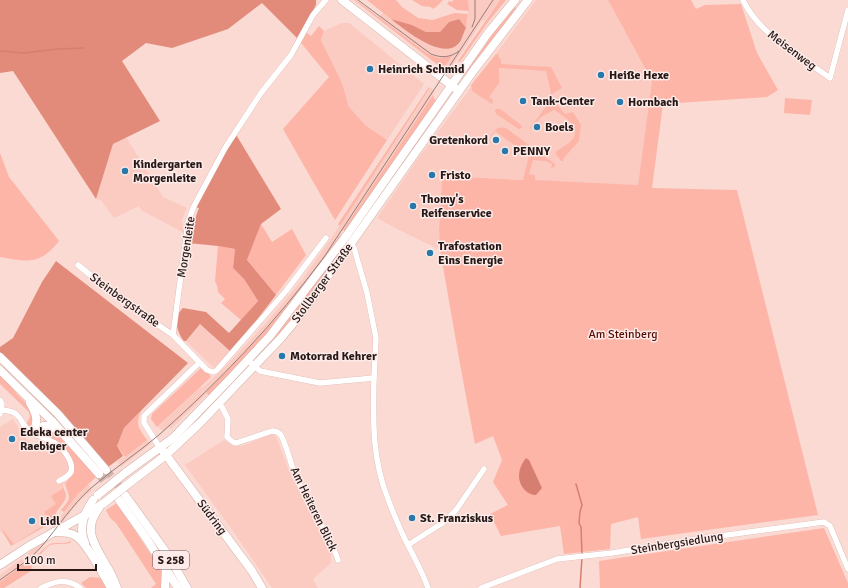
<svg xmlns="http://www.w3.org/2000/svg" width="848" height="588" viewBox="0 0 848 588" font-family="Signika,sans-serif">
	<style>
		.built { fill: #fbcbc2 }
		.green { fill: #fdb5a8 }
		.forest { fill: #e38b7b }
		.water { fill: #d67f70 }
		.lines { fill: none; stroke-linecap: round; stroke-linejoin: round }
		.stream { stroke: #d67f70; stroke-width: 1.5 }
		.primary-tunnel { stroke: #d0b3ad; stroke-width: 8; stroke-dasharray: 8 4; stroke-linecap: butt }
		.minor-casing { stroke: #d6b0a8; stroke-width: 6 }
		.secondary-casing { stroke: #d6b0a8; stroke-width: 9 }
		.primary-casing { stroke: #d6b0a8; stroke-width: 9 }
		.minor { stroke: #fff; stroke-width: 5.5 }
		.secondary { stroke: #fff; stroke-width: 8 }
		.primary { stroke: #fff; stroke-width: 8 }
		.tram { stroke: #957d79; stroke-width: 1 }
		.secondary-bridge-casing { stroke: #d6b0a8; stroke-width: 9; stroke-linecap: butt }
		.secondary-bridge { stroke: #fff; stroke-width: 8 }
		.poi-dot { fill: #2978aa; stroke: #fcebe8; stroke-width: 1.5 }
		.labels { text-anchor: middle; stroke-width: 3; stroke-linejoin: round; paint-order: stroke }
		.shield { fill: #fcebe8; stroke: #665755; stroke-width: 1 }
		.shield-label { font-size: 11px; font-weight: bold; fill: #261816 }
		.street-label { font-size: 12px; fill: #261816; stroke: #fcebe8 }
		.poi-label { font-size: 12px; font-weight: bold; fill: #261816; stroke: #fcebe8; text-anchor: start }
		.park-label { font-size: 12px; fill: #5a0b03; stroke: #fcebe8 }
	</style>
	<rect width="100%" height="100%" fill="#fadad3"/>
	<g class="built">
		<path d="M468,0H500L484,21H482L454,64L452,69L448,73L443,69L452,56L439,58L428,54L379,17L383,13L423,42L438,48L468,22Z"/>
		<path d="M536,0H608L652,81L638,185L444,176L442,180L439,230L440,250L397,229L377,218L419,157Z"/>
		<path d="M342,23H349L424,84L387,140L365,125L349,107L342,83L321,40L324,31Z"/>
		<path d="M431,88L435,91L343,230L306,283L268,328L206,392L207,394L171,429L169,427L164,431L161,430L158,427L200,387L202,388L226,366L264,325L302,280L336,231Z"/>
		<path d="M126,137L163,197L187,208L182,220L184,233L141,210L139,206L114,218L101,200L96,199L113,144Z"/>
		<path d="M200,324L230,351L215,369L186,341Z"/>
		<path d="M13,419L25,438L39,449L46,444L48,440L56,444L71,464L65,483V484L63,483L50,521L14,544L12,543L3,530L0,532V427Z"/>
		<path d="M271,434L276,436L288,468L313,516L331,547V563L313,579L318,588H272L233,531L185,465L224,440L233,446H242Z"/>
		<path d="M147,440L150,444L121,467L117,461L125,457Z"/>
		<path d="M88,484L92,490L82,498L59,526L50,530L78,494Z"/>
		<path d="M48,540L30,559L0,582V575L24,557L36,546Z"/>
	</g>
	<g class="green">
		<path d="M354,0H356L428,54L439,58L452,56L443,69Z"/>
		<path d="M367,0H396L402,7L418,18L433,20L454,13L468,14L466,28L459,19L449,22L440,32H426L412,25L391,19Z"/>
		<path d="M412,0H443L436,7L432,9L431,7L422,6Z"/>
		<path d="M453,0H468L469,11L457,10L447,4L449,1L452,2Z"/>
		<path d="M500,0H506L488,22L460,62L458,61Z"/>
		<path d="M608,0H691L696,9L705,5L741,4L757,53L778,90L767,97L663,104L652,188L737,190L818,515L641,539L638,517L611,524L610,549L564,554L560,526L501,536L490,514L508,505L493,482L502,460L493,436L475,444L462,375L440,250L439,230L442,180L444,176L523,180L529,156L495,131L491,136H490C495,129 498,126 506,128L555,164V167L551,168L552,164L545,161L533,160L529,174L535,175V180L638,185L652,81Z"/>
		<path d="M514,6L516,9L515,10L499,31L466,76L464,75L483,48L491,33Z"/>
		<path d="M319,26L324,31L321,40L342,83L349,107L365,125L387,140L335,220L283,129L329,77L297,38L302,29L311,36Z"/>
		<path d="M496,54L499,55L498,57L501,59V64L551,67L562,88L552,94L558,106L565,114L573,112L581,125L579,141L563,159L564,161H561L556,154V152C560,148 565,146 569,143C585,129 565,117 554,110L541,117L531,129L530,128L550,101L551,92L546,71L499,68V83L489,97L493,100L492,104L472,91L471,85Z"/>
		<path d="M429,87L430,88L340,226L338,224Z"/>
		<path d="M433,95L434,99L437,101L346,232L343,230Z"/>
		<path d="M785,98L812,100L810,115L784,113Z"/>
		<path d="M496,109H500L521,125L522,128L519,129L517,128L496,114L495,111Z"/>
		<path d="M0,153L9,177L59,241C40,265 28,262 0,257Z"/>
		<path d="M261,224L272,242L292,229L306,255L276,295L247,260Z"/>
		<path d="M340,235L342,237L263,339L209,396L206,392C255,344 301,292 340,235Z"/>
		<path d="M349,238L351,240L306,304L279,336L254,362Z"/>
		<path d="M218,246L235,249L233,268L244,279L258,301L241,320L221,303L225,299L218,292L217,285L215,282Z"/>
		<path d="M201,368L209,374L211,377L157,427L156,426L151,419L152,414Z"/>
		<path d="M0,373L17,394L34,411L32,428L28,426L27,423L30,417L29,412L0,384Z"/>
		<path d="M141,411C135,425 139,428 147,440L125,457L117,446L124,428Z"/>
		<path d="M41,428L52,429L97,476L78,494L64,512L61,510C72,497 70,499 65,484L70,477L73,463L41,433Z"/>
		<path d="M63,482V487L66,494L65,500L57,511L51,523L11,546L2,531L3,530L12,542L14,544L50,521L44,512L56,504L51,496L62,489Z"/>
		<path d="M117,503L157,564L162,573L163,588H151L156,584L116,523L110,518L106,510Z"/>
		<path d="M824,528L848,583V588H600L599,561Z"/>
		<path d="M71,540L70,543C64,545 57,543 50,545C43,549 39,559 32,564L31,571L4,588H0V582L28,561L32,562C37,556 43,548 50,544C58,541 65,546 71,540Z"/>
		<path d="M90,577L101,578L109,588H86L81,583Z"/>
	</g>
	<g class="forest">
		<path d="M0,0H316V5L297,38L262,3L228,29L172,48L146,43L122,61L160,121L113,144L96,199L13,71L0,73Z"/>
		<path d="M391,19L412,25L426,32H440L449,22L459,19L466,28C464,31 463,36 461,40C447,65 405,30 391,19Z"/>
		<path d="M235,133L281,209L261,224L247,260L276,295L256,321L230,351L200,324L186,341H184C176,331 173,317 183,308L206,312L229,333L258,301L244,279L233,268L235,249L218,246L188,243L190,223L193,224L199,208L195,207Z"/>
		<path d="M56,261L188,363L124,428L117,446L123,456L108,467L0,352V347L13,338L42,282Z"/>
	</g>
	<path class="water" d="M526,458L529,460L542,488L536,495C526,495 519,485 519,476C519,469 522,463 526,458Z"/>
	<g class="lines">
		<g class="stream">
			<path d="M0,51L24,53L57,49L84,48"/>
			<path d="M576,484L582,505L580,512L579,523L581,527L582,554"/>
			<path d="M580,588L582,557"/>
		</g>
		<g class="primary-tunnel">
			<path d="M106,470L125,494"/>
			<path d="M99,474L118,499"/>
		</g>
		<defs>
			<g id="minor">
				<path d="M743,0C758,33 801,57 830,78L848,10"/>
				<path d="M326,238L286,291L216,371L213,372L207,370L173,335L188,222L194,206L225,148L261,93L291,55L313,15L326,0"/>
				<path d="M78,265L117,297L173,335"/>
				<path d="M248,360L260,371L320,383L374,378L376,338L367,293L354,248L351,244"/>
				<path d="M374,378C373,421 372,459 388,499C394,515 401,532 409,547C416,561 423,573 428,588"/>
				<path d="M0,400L2,404L0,414"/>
				<path d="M219,404L222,407L228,419L227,437L233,442L236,443L272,431C275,431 278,432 280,434C285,439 291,466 295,474C306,504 328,529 338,560"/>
				<path d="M2,410C25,412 17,422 30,431C38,436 47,439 55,443C63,448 74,462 71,472C68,477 63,479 59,481"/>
				<path d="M160,448L144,423V416L199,363"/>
				<path d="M408,545L444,522L456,510L484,469"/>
				<path d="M41,588C55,581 67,578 80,588"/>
				<path d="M481,588L557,559L612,553L697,539L824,522L830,526L848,569"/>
			</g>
			<g id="secondary">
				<path d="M342,0L455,88"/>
				<path d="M163,451L252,571L262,588"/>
				<path d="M125,473L173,438L230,379L270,336L347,235L488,33L515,0"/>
				<path d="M132,481L166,455L201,422L281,338L301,314L474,70L528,0"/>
				<path d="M99,508C82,530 95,545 106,565C111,572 114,580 117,588"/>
				<path d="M55,532C62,532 70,532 76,536C87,543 104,576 111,588"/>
				<path d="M85,543C78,528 84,513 93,500"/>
				<path d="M0,565L29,546L85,515L104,503"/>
				<path d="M165,588L166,568"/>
			</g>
			<g id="primary">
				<path d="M0,357L58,414L106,470"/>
				<path d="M0,370L52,421L99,474"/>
				<path d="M30,403C36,413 39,421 33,432"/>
				<path d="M37,434L43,426H49L59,431"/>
				<path d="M125,495L168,555L187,588"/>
				<path d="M119,500L146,538L178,588"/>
			</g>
		</defs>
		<use href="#minor" class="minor-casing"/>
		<use href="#secondary" class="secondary-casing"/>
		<use href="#primary" class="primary-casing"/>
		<use href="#minor" class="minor"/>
		<use href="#secondary" class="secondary"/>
		<use href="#primary" class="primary"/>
		<g class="tram">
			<path d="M358,0L431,54C441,58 450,58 459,51"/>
			<path d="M472,27L475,19V0"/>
			<path d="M0,580C14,570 31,559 42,546C58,527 72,505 91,488C113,469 138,453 160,434C220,381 276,322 324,257L493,0"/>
		</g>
		<defs>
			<g id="secondary-bridge">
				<path d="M98,495L125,473"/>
				<path d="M104,503L132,481"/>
			</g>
		</defs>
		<use href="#secondary-bridge" class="secondary-bridge-casing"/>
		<use href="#secondary-bridge" class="secondary-bridge"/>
	</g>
	<g class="poi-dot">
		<circle cx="370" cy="69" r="4"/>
		<circle cx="601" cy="75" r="4"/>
		<circle cx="523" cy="101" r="4"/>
		<circle cx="620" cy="102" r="4"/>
		<circle cx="537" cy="127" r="4"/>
		<circle cx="496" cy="140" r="4"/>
		<circle cx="505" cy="151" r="4"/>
		<circle cx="125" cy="171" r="4"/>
		<circle cx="432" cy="175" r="4"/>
		<circle cx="413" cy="206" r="4"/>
		<circle cx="430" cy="253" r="4"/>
		<circle cx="282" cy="356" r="4"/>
		<circle cx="12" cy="439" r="4"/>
		<circle cx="412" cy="518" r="4"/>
		<circle cx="32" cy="521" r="4"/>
	</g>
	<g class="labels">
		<rect class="shield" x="153" y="551" width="36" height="18" rx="3"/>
		<g class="shield-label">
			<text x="171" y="564">S 258</text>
		</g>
		<g class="street-label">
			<text transform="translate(792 50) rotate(37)" y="4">Meisenweg</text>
			<text transform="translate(186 247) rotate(-81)" y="4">Morgenleite</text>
			<text transform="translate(322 283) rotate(-54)" y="4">Stollberger Straße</text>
			<text transform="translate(125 300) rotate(36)" y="4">Steinbergstraße</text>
			<text transform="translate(314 509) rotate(64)" y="4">Am Heiteren Blick</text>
			<text transform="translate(212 517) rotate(53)" y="4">Südring</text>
			<text transform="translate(677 543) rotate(-9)" y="4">Steinbergsiedlung</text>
		</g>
		<g class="poi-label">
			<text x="378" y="73">Heinrich Schmid</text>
			<text x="609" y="79">Heiße Hexe</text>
			<text x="531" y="105">Tank-Center</text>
			<text x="628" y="106">Hornbach</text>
			<text x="545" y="131">Boels</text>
			<text x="488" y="144" text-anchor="end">Gretenkord</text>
			<text x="513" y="155">PENNY</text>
			<text x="133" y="168">Kindergarten<tspan x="133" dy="14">Morgenleite</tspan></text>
			<text x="440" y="179">Fristo</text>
			<text x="421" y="203">Thomy's<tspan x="421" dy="14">Reifenservice</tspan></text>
			<text x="438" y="250">Trafostation<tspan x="438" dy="14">Eins Energie</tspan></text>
			<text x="290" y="360">Motorrad Kehrer</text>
			<text x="20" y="436">Edeka center<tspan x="20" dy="14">Raebiger</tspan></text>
			<text x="420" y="522">St. Franziskus</text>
			<text x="40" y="525">Lidl</text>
		</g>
		<g class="park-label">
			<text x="623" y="338">Am Steinberg</text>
		</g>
	</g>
	<path d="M18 564v6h78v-6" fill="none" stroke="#261816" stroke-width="2"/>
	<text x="24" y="564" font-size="12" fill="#261816" stroke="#fcebe8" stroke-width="3" paint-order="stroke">100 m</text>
</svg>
